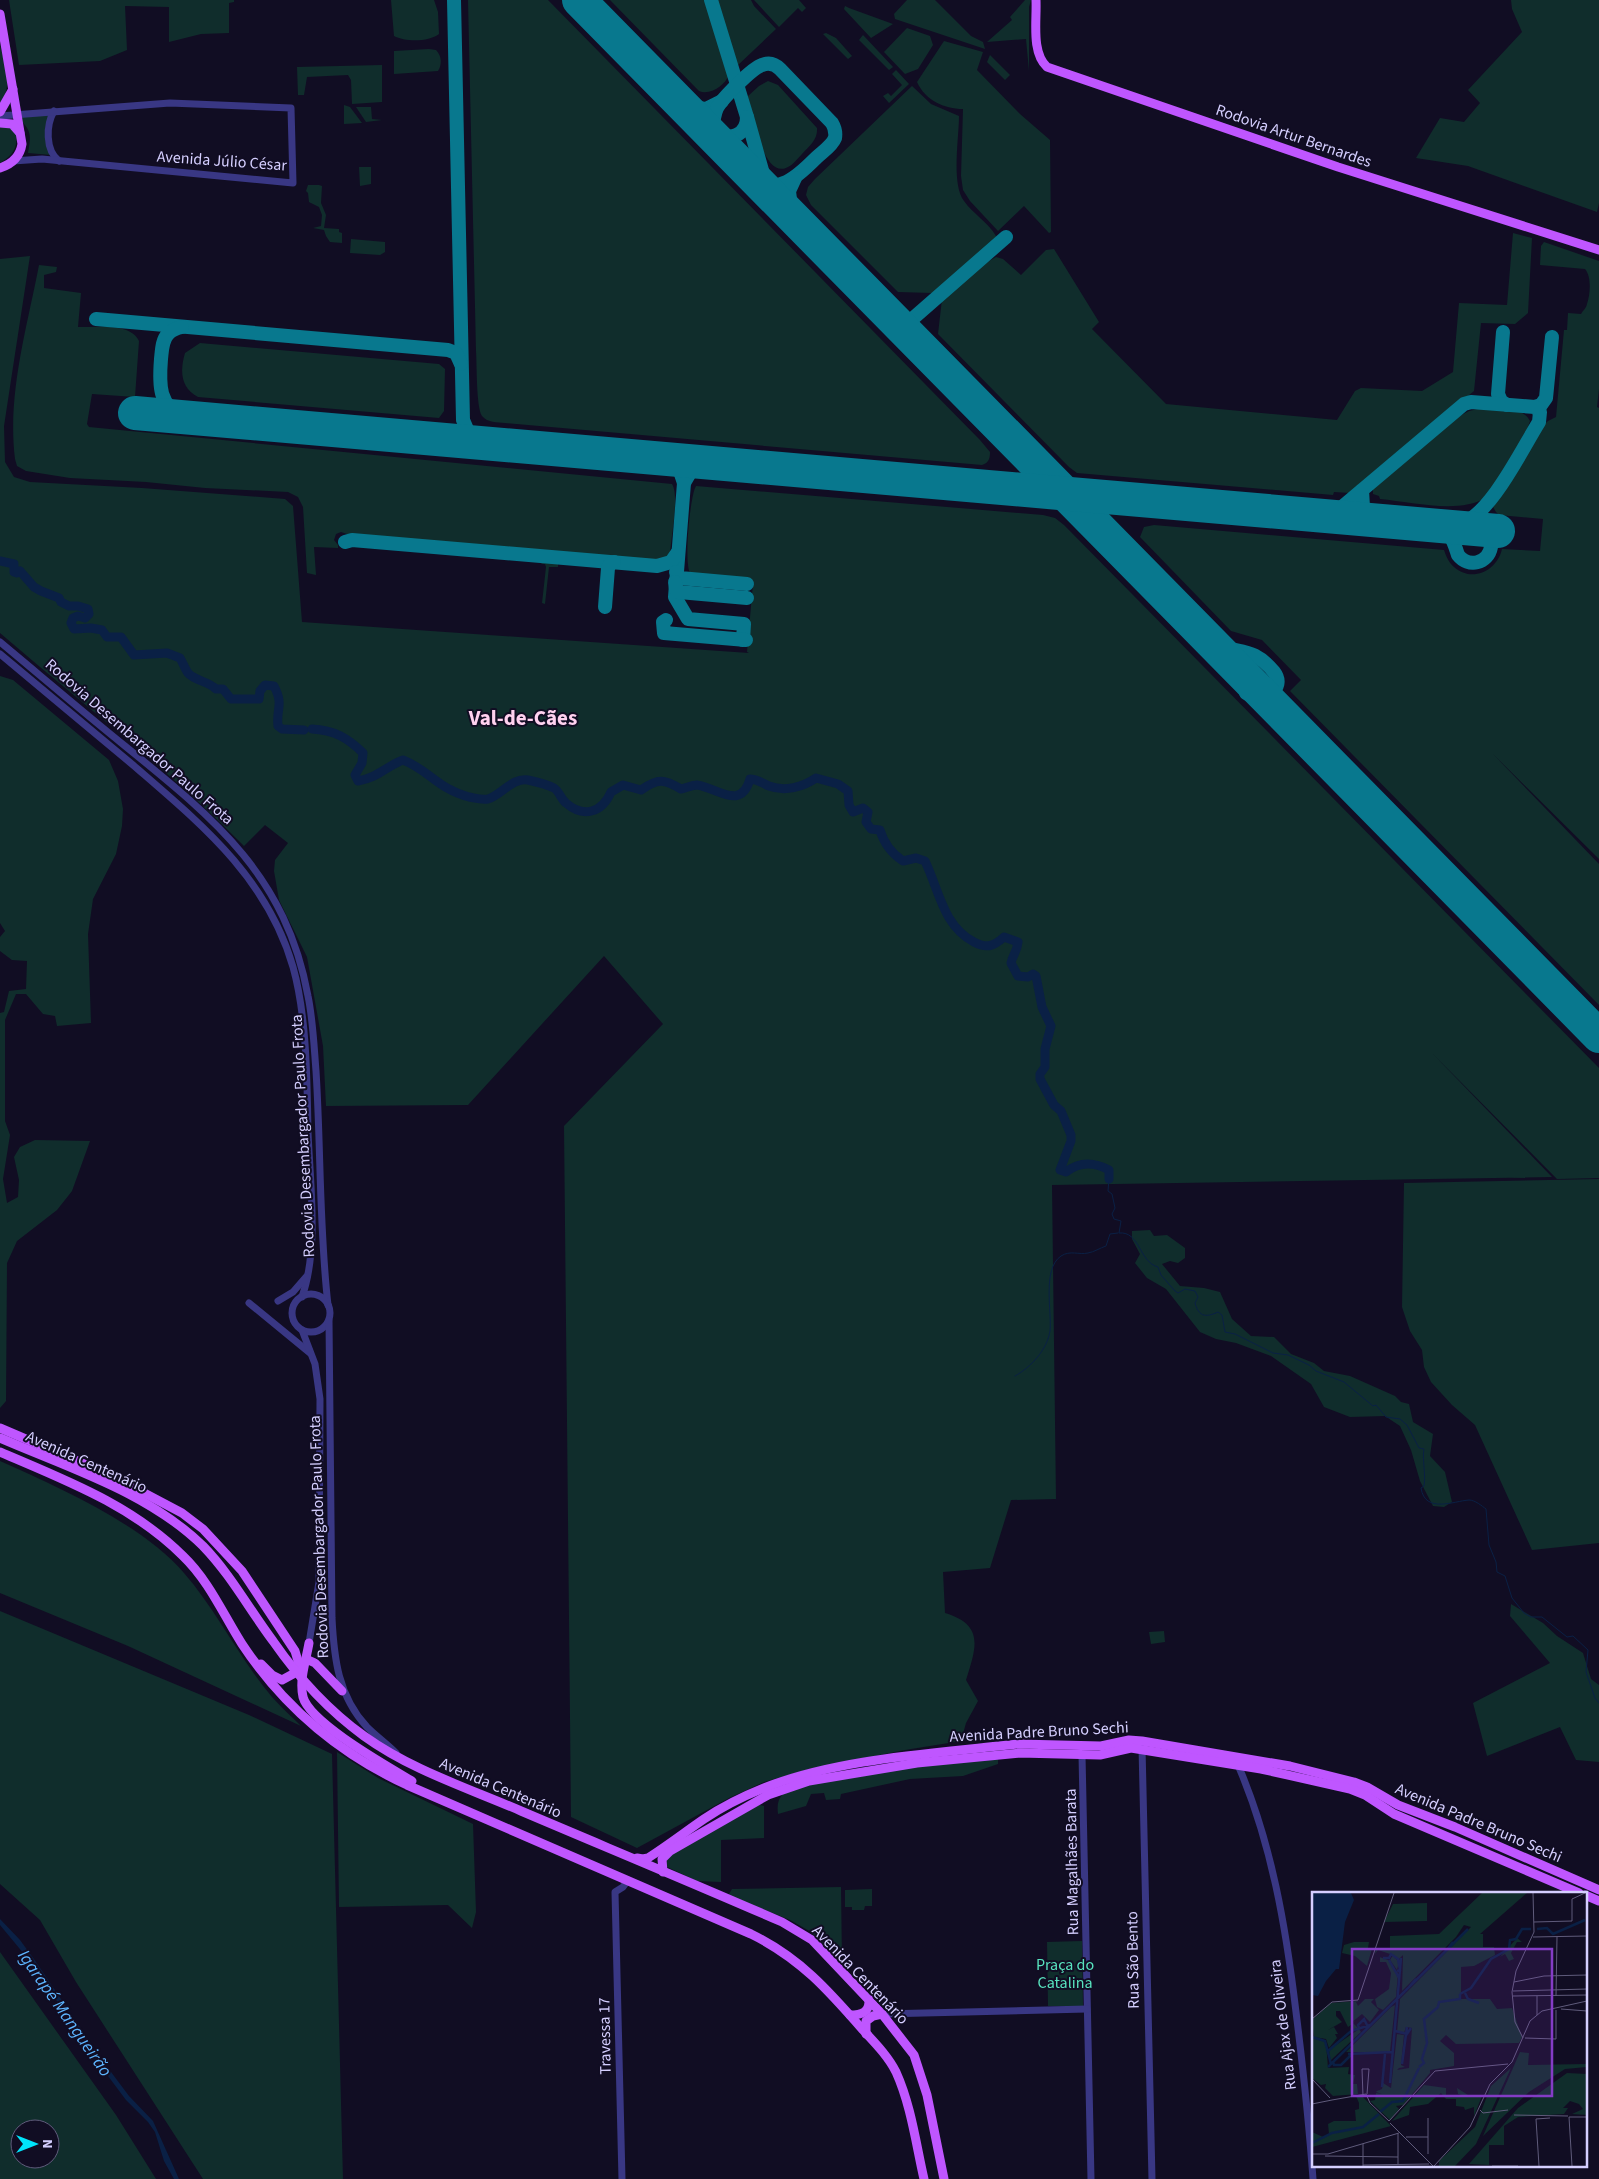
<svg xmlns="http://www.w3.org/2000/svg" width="1599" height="2179" viewBox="0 0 1599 2179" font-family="'Source Sans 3',sans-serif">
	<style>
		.green { fill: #102d2c; fill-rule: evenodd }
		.water { fill: #0a2045 }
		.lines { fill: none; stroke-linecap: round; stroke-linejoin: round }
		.stream { stroke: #0a2045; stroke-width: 1 }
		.river { stroke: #0a2045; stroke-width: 9 }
		.taxiway { stroke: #08788e; stroke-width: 14 }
		.runway { stroke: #08788e; stroke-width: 34 }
		.minor { stroke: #393784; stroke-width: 7 }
		.major { stroke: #bf56ff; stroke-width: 9 }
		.labels { text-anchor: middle; stroke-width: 4; stroke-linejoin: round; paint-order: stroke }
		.street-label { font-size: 16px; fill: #d5cfff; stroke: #110d23 }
		.park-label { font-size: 16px; fill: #58e3bf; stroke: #110d23 }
		.water-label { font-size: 18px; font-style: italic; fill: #5db5ff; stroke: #110d23 }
		.district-label { font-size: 21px; font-weight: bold; fill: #ffd1ef; stroke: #110d23 }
		.inset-river { fill: none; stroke: #0a2045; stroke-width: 2.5 }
		.inset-road { fill: none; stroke: #5f5b7b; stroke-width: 1 }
		.view { fill: #843cc5; fill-opacity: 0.15; stroke: #843cc5; stroke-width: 2.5 }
		.inset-edge { fill: none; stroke: #d5cfff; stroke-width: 2.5 }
	</style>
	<rect width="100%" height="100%" fill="#110d23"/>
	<g class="green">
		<path d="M9,0H234V2L229,3V33L201,34L169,42V7L125,6L127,50L100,61L19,65Z"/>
		<path d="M391,0H434L438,12L439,34C429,42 405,42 394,36Z"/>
		<path d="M468,0H548L980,440L990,452C990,458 989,463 982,465L505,423C497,422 488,423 482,416C476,407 477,364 476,351Z"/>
		<path d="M610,0H706L729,75C725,85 710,96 699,91Z"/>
		<path d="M716,0H751L754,6L776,29L737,66Z"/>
		<path d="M754,0H799L806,8L802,12L798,8L779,27Z"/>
		<path d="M907,0H935L971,36L983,42L985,49L895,19L894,14Z"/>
		<path d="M1025,0H1031L1029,7V71L1026,39L987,42L1012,20L1010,17Z"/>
		<path d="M1511,0H1599V203L1597,212L1468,166L1416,158L1440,118L1464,122L1480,103L1468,90L1522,32L1512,9Z"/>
		<path d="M845,6L849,8L893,24L871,38L844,9Z"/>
		<path d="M907,28L930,36L933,45L918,69L905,74L884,52Z"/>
		<path d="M826,33L836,38L852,56L848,59L823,34Z"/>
		<path d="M863,35L893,67L889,70L859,40Z"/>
		<path d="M944,41L983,52L977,70L1020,114L1050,140L1051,232L1049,233L1024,206L998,231L970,201L963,190L961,176L963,109C944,109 925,100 917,82Z"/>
		<path d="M0,45C4,63 14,87 0,103Z"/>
		<path d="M429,49L436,50C442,56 442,65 438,71L394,74V51Z"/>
		<path d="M990,55L1010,75L1005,80L987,62Z"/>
		<path d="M382,65V102L352,104L351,80L348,75L307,77L304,95H298L297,67Z"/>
		<path d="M896,70L909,84L889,103L883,96L888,93L891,96L902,85L892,74Z"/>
		<path d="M768,81L778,85L817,128C818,139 810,146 802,154C798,158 793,165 788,167C763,181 752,112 747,97L759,86Z"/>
		<path d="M912,86L931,104L959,116C959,138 951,184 964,201C973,214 988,222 996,236V238L938,289L932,293L898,292L811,205L806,195L808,187L815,179Z"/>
		<path d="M344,105L350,107L362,123L344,124Z"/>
		<path d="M356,107H371L372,119L382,120L366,122Z"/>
		<path d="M50,114C43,126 44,143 51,155L28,153C30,141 33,132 22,122V116Z"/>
		<path d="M0,125H7L16,132C18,148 13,155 0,163Z"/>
		<path d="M359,167H371V184L360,186Z"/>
		<path d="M308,185H319L322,186L321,203L326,215L324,228L339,229V232L342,233V243L330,242L326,236L324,230L313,228L321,226L322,215L319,207L309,202L308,193L306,191Z"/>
		<path d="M1513,233L1532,238L1528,313L1515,324L1481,323L1474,391L1350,493L1334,492L1333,495L1077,473L1069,467L938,334L942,299L972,271L996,257L1003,259L1021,275L1046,250L1054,249L1099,322L1092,329L1166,404L1337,420L1355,391L1361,388L1422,391L1453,372L1459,303L1507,305Z"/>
		<path d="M351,239L385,242V252L380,255L350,253Z"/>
		<path d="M1544,242L1599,261V389L1597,407L1599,408V859L1493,754L1599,864V1005L1290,691L1301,680L1262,640L1231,631L1140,537L1144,527L1154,525L1444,550C1446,556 1449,563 1454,567C1472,583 1497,571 1502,549L1540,551L1543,519L1499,515L1496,512L1493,507L1538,430L1548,421L1556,417L1564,330H1567L1568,313L1581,314C1583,310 1586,309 1587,304C1590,295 1592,277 1585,269L1540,265L1541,246Z"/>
		<path d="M30,256L4,426L5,462L14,477L30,482L142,488L285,499L293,506L302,622L749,653L747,652L753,583C741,581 699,580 691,574C683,568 690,495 696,486L1043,515L1055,518L1064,525L1599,1068V1178L1557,1179L1432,1053L1552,1177L1052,1185L1056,1499L1011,1500L990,1568L943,1572L945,1613C985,1625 976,1648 966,1680L978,1701L966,1723L961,1741L905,1750L813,1768L764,1782L729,1798L637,1848L571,1817L564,1126L663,1024L604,956L468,1105L326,1106L323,1046L307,957L279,900L274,871L275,860L288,843L265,825L244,846C168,769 82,704 0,633V259Z"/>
		<path d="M39,265L57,267L56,272L44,275V288L81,293L78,327C96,328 130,322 139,341L135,397L92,394L87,424L89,427L672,484C680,496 670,541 670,557L661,561L347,534L341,532L336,534L334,540L338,545V548L314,547L316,575L307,573L303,507L298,497L288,492L205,488L146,482L70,478L26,471L17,466L15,459C7,394 27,328 39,265Z"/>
		<path d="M200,343L439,364L445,369L444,411L439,418L198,397C180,388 180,370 185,353Z"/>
		<path d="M1482,408C1497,409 1522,405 1530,421L1523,441L1486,498C1458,514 1412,502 1380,499L1379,496L1373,494V487L1454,419L1469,411Z"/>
		<path d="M544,561L558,563V567H549L545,604L542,603L546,567L545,564H541Z"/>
		<path d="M0,676L13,680L109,760L118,781L123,809L122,826L116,854L93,899L88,934L91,1023L57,1026L55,1016L43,1014L26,994H16L5,1020V1121L10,1135L3,1179L7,1203L18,1197L19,1180L14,1157L20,1147L35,1140L90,1141L72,1191L57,1210L17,1241L7,1263L6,1401L0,1408V1013L4,1012L9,991L26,989L27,961L12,960L0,951V937L5,931L0,923Z"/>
		<path d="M1599,1179V1543L1532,1550L1475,1425L1452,1405L1431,1382L1424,1367L1422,1350L1410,1331L1402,1307L1404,1183Z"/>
		<path d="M1150,1230L1154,1236L1167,1235L1185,1248V1258L1178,1263L1170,1261L1162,1264L1180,1286L1204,1288L1220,1292L1232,1319L1251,1336L1274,1337L1291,1354L1314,1363L1324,1371L1350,1376L1395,1396L1401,1402L1409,1404L1413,1422L1433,1434L1430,1456L1445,1472L1452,1502L1444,1507L1433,1506L1420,1481L1411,1450L1400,1426L1385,1416L1350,1417L1324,1407L1311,1384L1271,1356L1236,1343L1216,1339L1200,1332L1166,1289L1147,1278L1135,1263L1140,1254L1132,1239V1231Z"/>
		<path d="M0,1461C58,1487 142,1524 184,1573C217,1611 239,1658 272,1697C281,1707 292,1717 301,1726L128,1646L0,1593Z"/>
		<path d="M1511,1604L1543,1623L1557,1636L1583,1653L1591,1679L1599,1685V1762L1576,1760L1560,1727L1487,1756L1473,1703L1550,1663L1510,1616Z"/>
		<path d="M0,1611L249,1715L332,1754L343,2179H203L76,1982L40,1920L0,1884Z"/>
		<path d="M1164,1631L1165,1642L1151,1644L1149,1632Z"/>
		<path d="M337,1752L378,1778L473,1824L476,1912L472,1928L448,1905L339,1907Z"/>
		<path d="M998,1754V1764L963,1776L910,1779L841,1794L840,1799L826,1800L824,1793L811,1794L806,1806L778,1814C776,1798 782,1793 795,1786Z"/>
		<path d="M756,1804L764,1806V1838L721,1840V1882L697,1881L665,1866L664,1859Z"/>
		<path d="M841,1887L842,1962L811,1932L790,1920L730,1896L729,1894L732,1889Z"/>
		<path d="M872,1889V1906H865L864,1910H852V1907H845V1890Z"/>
		<path d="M1082,1941L1083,2006H1048L1047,1942Z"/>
		<path d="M0,1952L116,2115L156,2179H0ZM20,2129H50V2159H20Z"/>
	</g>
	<path class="water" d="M0,1919L20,1940L36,1962L90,2042L101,2066L111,2072L129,2096L153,2121L179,2179H174L164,2161L155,2132L148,2122L126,2100L108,2076L97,2068L91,2053L34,1966L0,1925Z"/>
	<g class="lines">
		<g class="stream">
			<path d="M1109,1179L1108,1191L1112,1194L1115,1208L1112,1214L1114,1219L1121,1221L1119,1233C1140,1231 1139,1262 1158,1267L1161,1275L1175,1291L1178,1293L1185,1289L1195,1291L1198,1297L1195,1303C1199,1318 1207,1317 1218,1312L1222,1315L1225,1332L1235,1334L1273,1353L1288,1355L1309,1365L1316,1371L1344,1382L1373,1406L1376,1405L1386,1417L1400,1419L1407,1425L1419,1448L1424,1449C1422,1459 1426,1473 1424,1486L1421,1488C1425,1514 1454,1501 1469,1500C1475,1500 1482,1506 1486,1509L1489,1545L1496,1562L1497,1572L1505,1576L1512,1598L1524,1613L1531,1617H1542L1567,1637L1573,1636L1588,1650L1586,1672L1595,1698L1599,1703"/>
			<path d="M1015,1376C1031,1367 1047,1350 1050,1331C1052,1311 1042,1269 1061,1256C1070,1250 1079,1255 1088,1253C1094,1252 1100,1248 1106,1246L1110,1234L1118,1233"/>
		</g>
		<g class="river">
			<path d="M0,561L14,564V572L17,573L20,571L34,587L41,591L59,598L61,602L69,606H78L88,609L89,614L85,618L78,616L73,618L71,623L74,629L91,628L102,630L107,637H121L134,655L167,653L180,658C183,663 185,669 188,673C195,681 208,681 216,689H223L231,699H259L260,691L265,685L274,686C284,705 276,708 278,726L282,729L304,730"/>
			<path d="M312,729C334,730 348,738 363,753L362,763L355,775L358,781C379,777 385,767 403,760C429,770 438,789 469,797C475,798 481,800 488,799C501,795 513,777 528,780C537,782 546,784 554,788C559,791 561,799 566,803C583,818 602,813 611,792L623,785L641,790C658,778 664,779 681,789C686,788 692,785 697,785C718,788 741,811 750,779C757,779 762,783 769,786C785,792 803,787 816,778L838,784L848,791L849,805L853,812L863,808L868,812L866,822L871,829L880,830C884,844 891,853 903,861L916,858L925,861C939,890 943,926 974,942C987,949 994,946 1004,937L1018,942C1017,952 1013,954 1011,963L1018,976L1028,977L1033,974L1036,976L1042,1007L1051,1026L1045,1049V1067L1040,1074V1079L1054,1105L1061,1111L1071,1135V1141L1060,1170L1066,1172C1080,1161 1094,1162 1109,1170V1179"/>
		</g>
		<g class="taxiway">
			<path d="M454,0L463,420L469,434L482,444"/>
			<path d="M711,0L747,117L767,188L772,196"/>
			<path d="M683,106L706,109L722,101"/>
			<path d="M712,135C713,126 713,117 717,108C722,99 752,68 762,65C769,62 775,64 780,69L832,123C835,128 836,132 835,138C832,146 822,152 816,158C800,174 777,198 753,177"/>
			<path d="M714,137C730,138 747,137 747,117"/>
			<path d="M792,216L789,191L795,178"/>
			<path d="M96,319L448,350L456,353L461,364"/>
			<path d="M182,327C177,328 172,330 168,334C162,340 162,350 161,359C159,384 158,407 185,418"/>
			<path d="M902,328L1006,237"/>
			<path d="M1503,332L1498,394L1501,401L1507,405"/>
			<path d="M1535,407L1541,405L1546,398L1552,337"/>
			<path d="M665,460L679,468L684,483"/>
			<path d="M705,463L691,471L684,483L675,597L688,619L744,624L743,640"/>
			<path d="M1287,513L1319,515L1336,512L1464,404L1471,402L1535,407L1540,412L1539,422C1522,449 1490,516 1460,524C1439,530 1395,522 1372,519L1363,507L1362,490"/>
			<path d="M1436,526C1452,533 1453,540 1458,555C1468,568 1488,564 1491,547"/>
			<path d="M345,542L352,540L657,566L671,562L678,552"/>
			<path d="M676,572L680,578L747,584"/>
			<path d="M675,582L676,589L679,592L747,598"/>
			<path d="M605,607L608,568L610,564L614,562"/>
			<path d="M1184,614C1193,623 1202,636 1212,642C1237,656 1251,644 1274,672C1287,689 1262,704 1246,693L1236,668L1199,631"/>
			<path d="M666,620L663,622L664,633L746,640"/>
			<path d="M1580,1016L1599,1035"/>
		</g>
		<g class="runway">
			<path d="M579,0L1599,1036"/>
			<path d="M135,413L1498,531"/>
		</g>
		<g class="minor">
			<path d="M54,111C46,125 45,150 59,161"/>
			<path d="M0,116L170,103L291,108L293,183L42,159L13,161"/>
			<path d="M0,642C42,677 83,712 125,746C215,819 286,876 308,996C313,1020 314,1046 316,1071C321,1149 319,1227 328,1305"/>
			<path d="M0,654C44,691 89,728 133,765C201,824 267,877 293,967C307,1017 307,1080 308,1132C310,1183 319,1249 302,1297"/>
			<circle cx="311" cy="1313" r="19"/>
			<path d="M278,1301L293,1292L306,1277"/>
			<path d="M249,1303L310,1353"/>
			<path d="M329,1320L332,1618C334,1658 338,1696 367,1727C376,1736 387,1744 396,1753"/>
			<path d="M302,1330L315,1364L320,1399L319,1582L309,1643"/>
			<path d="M1142,1747L1152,2179"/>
			<path d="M1082,1755L1091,2179"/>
			<path d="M1238,1765C1272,1844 1286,1928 1296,2012C1303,2068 1309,2123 1313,2179"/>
			<path d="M882,2014L1087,2009"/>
			<path d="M622,2179L615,1892L623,1887L628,1880"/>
		</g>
		<g class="major">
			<path d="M1036,0C1037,21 1031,52 1047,67L1338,167L1599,250"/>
			<path d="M0,14L22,144C20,157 12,164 0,168"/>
			<path d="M0,112L13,89"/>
			<path d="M0,123L12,124L20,133"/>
			<path d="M0,1428L112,1476L182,1513L203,1529L242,1571L295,1651L298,1661L297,1668L293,1674L282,1680L272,1675L261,1664"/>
			<path d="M0,1438C69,1468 148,1492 203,1546C231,1575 249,1609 273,1641C298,1677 328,1710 364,1736C411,1770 468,1788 521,1811C608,1848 695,1884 782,1922L812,1940L882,2014L914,2055L927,2095L944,2179"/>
			<path d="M0,1452C65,1480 132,1505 183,1556C209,1581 223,1614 242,1644C283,1706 340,1754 407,1785L751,1934C800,1958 828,1990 863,2030C875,2043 888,2056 896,2072C911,2105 916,2144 924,2179"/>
			<path d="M309,1643C306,1661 299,1679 303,1697C310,1723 387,1766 412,1781"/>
			<path d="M306,1659L315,1663L342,1691"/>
			<path d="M637,1858L643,1859L648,1858C667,1846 685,1832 704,1819C722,1807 744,1796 764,1788C833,1760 925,1754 999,1746L1019,1744L1101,1746L1129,1740L1142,1741L1290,1766L1354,1782L1367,1787L1398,1805L1455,1827L1599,1890"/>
			<path d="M663,1872L662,1859L670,1851L768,1795L809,1781L917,1763L1020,1753L1100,1755L1131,1748L1261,1769L1350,1789L1365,1795L1394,1814L1579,1893"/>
			<path d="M1585,1895L1599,1901"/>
			<path d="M850,2015C862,2015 870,2012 869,1999"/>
			<path d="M866,2034V2021L873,2016L882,2014"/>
		</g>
	</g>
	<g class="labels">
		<g class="street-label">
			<text transform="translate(1294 135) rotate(19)" y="6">Rodovia Artur Bernardes</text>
			<text transform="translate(222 160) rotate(4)" y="6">Avenida Júlio César</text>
			<text transform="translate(140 741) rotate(41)" y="6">Rodovia Desembargador Paulo Frota</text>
			<text transform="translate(302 1136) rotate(-93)" y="6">Rodovia Desembargador Paulo Frota</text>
			<text transform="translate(87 1461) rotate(24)" y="6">Avenida Centenário</text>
			<text transform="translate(318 1537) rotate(-92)" y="6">Rodovia Desembargador Paulo Frota</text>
			<text transform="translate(1039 1731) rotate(-3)" y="6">Avenida Padre Bruno Sechi</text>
			<text transform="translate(501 1787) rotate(23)" y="6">Avenida Centenário</text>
			<text transform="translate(1479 1822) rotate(23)" y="6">Avenida Padre Bruno Sechi</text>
			<text transform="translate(1071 1862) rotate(-91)" y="6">Rua Magalhães Barata</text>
			<text transform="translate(1132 1960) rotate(-91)" y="6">Rua São Bento</text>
			<text transform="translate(861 1974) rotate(46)" y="6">Avenida Centenário</text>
			<text transform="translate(1282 2025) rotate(-97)" y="6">Rua Ajax de Oliveira</text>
			<text transform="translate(604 2036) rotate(-91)" y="6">Travessa 17</text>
		</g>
		<g class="park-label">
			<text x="1065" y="1970">Praça do<tspan x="1065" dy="18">Catalina</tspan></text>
		</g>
		<g class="water-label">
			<text transform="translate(65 2013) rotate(55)" y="6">Igarapé Mangueirão</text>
		</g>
		<g class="district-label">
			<text x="523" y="725">Val-de-Cães</text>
		</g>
	</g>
	<g transform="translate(1312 1892)">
		<rect width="275" height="275" fill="#110d23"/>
		<path d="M170,1H215L168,42H171V55H182L183,63L162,74L149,75V107H178L185,117L200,116L210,145L207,151L144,152L134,143L128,149L142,161V174L118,178V181L91,213L84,214L87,217L78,228L58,209L63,208L64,201L70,202L64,200L65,199L70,197L71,191L79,196L85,142L92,143L89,173L93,175L87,176L85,178L97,176L100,136L94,135L92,141L85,140L88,107L159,35L152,33L144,45L90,99L91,63L87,67L82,65L87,70L85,78L78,68L81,63L66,58L63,62L64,56L78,57V44L127,42ZM115,11V29L72,30L81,12ZM205,46L210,50H205L199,61L202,67L197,69L193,62L188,65ZM42,50H57L56,56L60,57L55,74L43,64L30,61L32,53ZM62,63L76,68L86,81L84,105L71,118L65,115L63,107L77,97L79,81L74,70H68V65ZM53,107H62L59,110L67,118L58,130L50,122L39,131L43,129L41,131L46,136L38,139L39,133L36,135L28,119H24V124L30,130L16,138L22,135L26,142H23L25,146L17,156L14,147L2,145L0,128L19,111L47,109L44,110L46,114ZM83,113L78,160H34L79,115ZM47,137L49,140L18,169L17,158ZM0,146L14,150L16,176L37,175L36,182L43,183L41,192H45L46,202L21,204L13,196L14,192L9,193L0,186ZM208,160L217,161L216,173L275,172V175L253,177L217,200L171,244ZM199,176L164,252L143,274H127V269L163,235L179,194ZM255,181L275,182V223L260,222L271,217L267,212L258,209L251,216H256L252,222L206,225L192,234V253H177V273L157,272L206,216ZM112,193L134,196V203H150L146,202L145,196L156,203L170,204L162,224V215L153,218L152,215L144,214V207H134L129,201L116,212L98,215L97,223L80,229ZM49,203L79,234L0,255V240L11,245L17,242L16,232L22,229H44L43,218L47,217V211L44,204Z" fill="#102d2c"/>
		<path d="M0,1H39L42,8L33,30L27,77H24L14,89L6,104L0,103Z" fill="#0a2045"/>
		<path class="inset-river" d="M225,37L235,36L241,42L273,28M134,59L141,50L136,57M71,66H77L79,62L86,67L88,78L85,79M77,68L87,86M97,95L104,87L98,94M153,101L156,107L167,111M148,102L159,96L179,67L197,57L198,48L204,47L210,37H219M47,136L46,133L52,127L56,135M83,139L95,142L99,136M0,145L13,149L19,172M16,159L39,139L58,133M36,162L81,160M21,170L22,173H29L40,162M90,172L95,135M16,175L156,37M107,175L112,171L110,167L115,151L112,127L126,115L127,110L148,107V102M78,191L89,66M70,195L73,162M68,220L80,210L91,209L107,176M0,251L20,241L51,235L67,222"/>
		<path class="inset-road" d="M222,30L260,29V7L273,1M221,45L275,44M202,90L232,84L275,83M201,99L275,97M201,104L275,103M225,104V123M244,104L245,45M249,117L275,119M0,127L20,110L46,108L82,1M211,146L203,130L200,100L204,79L222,40L221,1M213,146L244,147V118M0,187L18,206M51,204L50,177H57L55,202M20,208L54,202L58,211L77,229M0,212L20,208M168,218L171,221L196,218M202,223L256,224M77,229L123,179L196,172M78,231L121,274M94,245H116M0,262H16L87,241M116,262V226M13,264L86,265M51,273L117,272M86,273V242M51,274V252M122,274L158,235L178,192L200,170L218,129L230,119L275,109M180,274H206M227,274L224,227L238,226M260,274L257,225H275"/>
		<path class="view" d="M40,57H240V204H40Z"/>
		<rect width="275" height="275" class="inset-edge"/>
	</g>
	<g transform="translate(35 2144) rotate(90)"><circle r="24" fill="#110d23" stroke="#5f5b7b"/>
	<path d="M0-4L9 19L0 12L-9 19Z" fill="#00e3fa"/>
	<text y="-8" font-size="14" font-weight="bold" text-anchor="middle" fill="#d5cfff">N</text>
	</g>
</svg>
